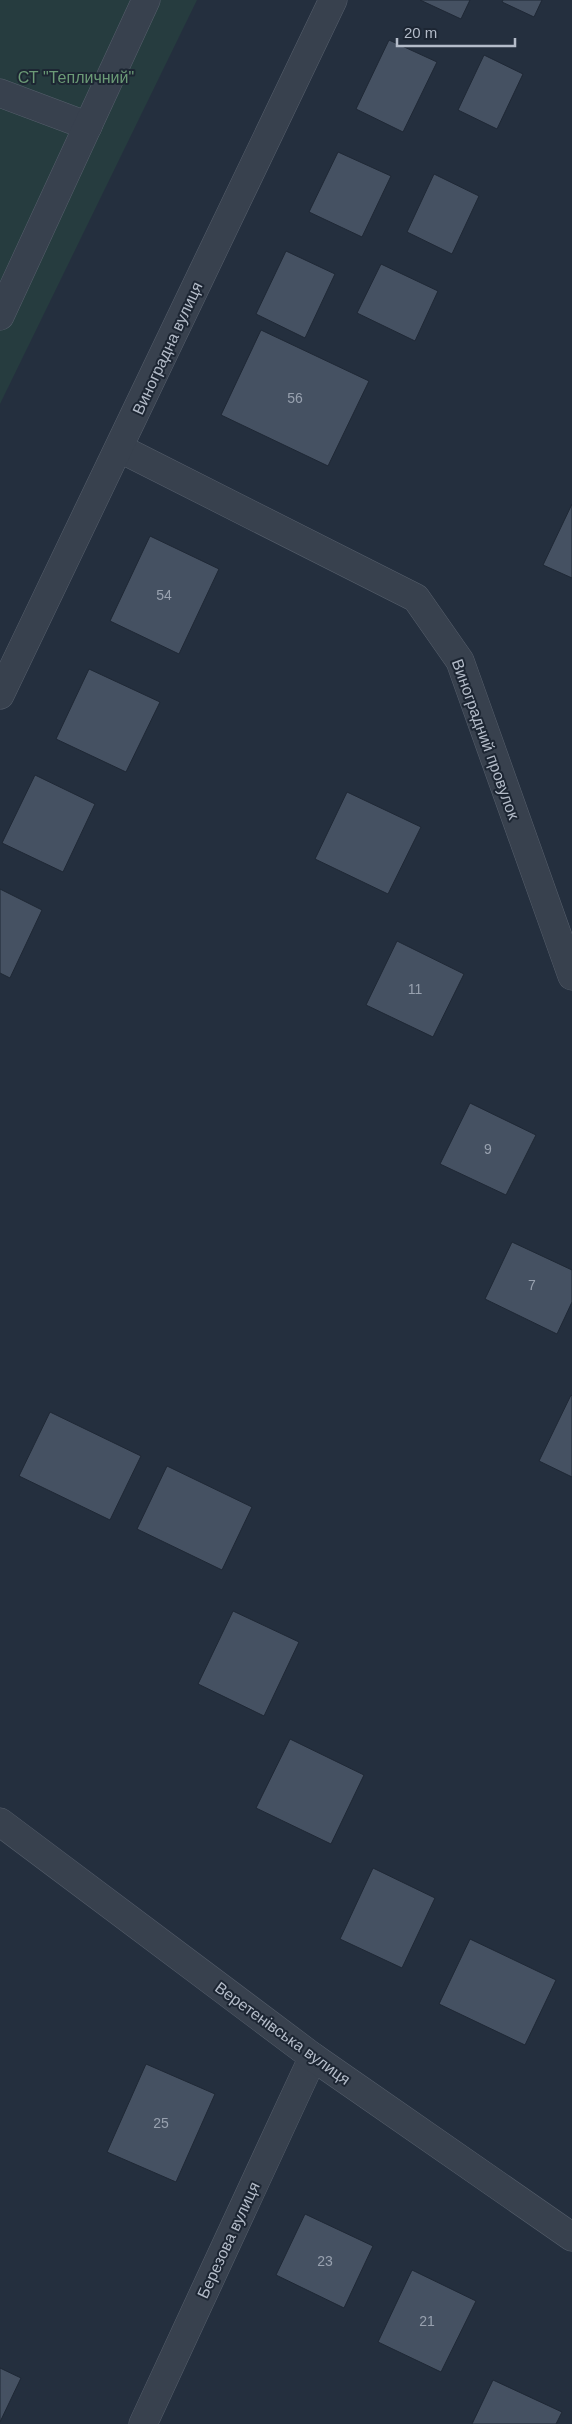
<svg xmlns="http://www.w3.org/2000/svg" width="572" height="2424" viewBox="0 0 572 2424" font-family="Helvetica,sans-serif">
	<style>
		.green { fill: #263c3f }
		.building { fill: #455162; stroke: #1f2835 }
		.lines { fill: none; stroke-linecap: round; stroke-linejoin: round }
		.minor-casing { stroke: #565f6c; stroke-width: 29 }
		.tertiary-casing { stroke: #565f6c; stroke-width: 29 }
		.minor { stroke: #38414e; stroke-width: 28 }
		.tertiary { stroke: #38414e; stroke-width: 28 }
		.labels { text-anchor: middle; stroke-width: 4; stroke-linejoin: round; paint-order: stroke }
		.number-label { font-size: 14px; fill: #98a1af }
		.park-label { font-size: 16px; fill: #6b9a76; stroke: #1d2633 }
		.street-label { font-size: 16px; fill: #b4bcc9; stroke: #1d2633 }
	</style>
	<rect width="100%" height="100%" fill="#242f3e"/>
	<path class="green" d="M0,0H197L0,404Z"/>
	<g class="building">
		<path d="M420,0H470L461,19Z"/>
		<path d="M503,0H542L534,17L502,2Z"/>
		<path d="M389,40L437,62L403,132L356,109Z"/>
		<path d="M484,55L523,74L497,129L458,110Z"/>
		<path d="M338,152L391,176L362,237L309,212Z"/>
		<path d="M434,174L479,196L452,254L407,232Z"/>
		<path d="M286,251L335,274L305,338L256,314Z"/>
		<path d="M381,264L438,291L415,341L357,313Z"/>
		<path d="M261,330L369,381L328,466L221,415Z"/>
		<path d="M572,504V578L543,565Z"/>
		<path d="M150,536L219,569L179,654L110,621Z"/>
		<path d="M89,669L160,702L126,772L56,739Z"/>
		<path d="M35,775L95,804L63,872L2,843Z"/>
		<path d="M347,792L421,827L388,894L315,859Z"/>
		<path d="M0,889L42,910L10,978L0,973Z"/>
		<path d="M397,941L464,974L433,1037L366,1005Z"/>
		<path d="M470,1103L536,1135L506,1195L440,1164Z"/>
		<path d="M512,1242L572,1270V1302L557,1334L485,1299Z"/>
		<path d="M571,1395L572,1396V1477L539,1461Z"/>
		<path d="M50,1412L141,1456L110,1520L19,1476Z"/>
		<path d="M167,1466L252,1507L222,1570L137,1529Z"/>
		<path d="M233,1611L299,1642L264,1716L198,1684Z"/>
		<path d="M290,1739L364,1775L331,1844L256,1808Z"/>
		<path d="M373,1868L435,1898L402,1968L340,1939Z"/>
		<path d="M470,1939L556,1980L525,2045L439,2004Z"/>
		<path d="M146,2064L215,2094L176,2182L107,2152Z"/>
		<path d="M305,2214L373,2246L344,2308L276,2275Z"/>
		<path d="M412,2270L476,2301L441,2372L378,2342Z"/>
		<path d="M0,2368L21,2378L0,2422Z"/>
		<path d="M493,2380L562,2412L556,2424H472Z"/>
	</g>
	<g class="lines">
		<defs>
			<g id="minor">
				<path d="M0,93L88,126"/>
				<path d="M0,316L146,0"/>
				<path d="M119,448L416,598L460,661L572,976"/>
				<path d="M0,695L333,0"/>
				<path d="M143,2424L313,2057"/>
			</g>
			<path id="tertiary" d="M0,1822L313,2057L572,2237"/>
		</defs>
		<use href="#minor" class="minor-casing"/>
		<use href="#tertiary" class="tertiary-casing"/>
		<use href="#minor" class="minor"/>
		<use href="#tertiary" class="tertiary"/>
	</g>
	<g class="labels">
		<g class="number-label">
			<text x="295" y="403">56</text>
			<text x="164" y="600">54</text>
			<text x="415" y="994">11</text>
			<text x="488" y="1154">9</text>
			<text x="532" y="1290">7</text>
			<text x="161" y="2128">25</text>
			<text x="325" y="2266">23</text>
			<text x="427" y="2326">21</text>
		</g>
		<g class="park-label">
			<text x="76" y="83">СТ "Тепличний"</text>
		</g>
		<g class="street-label">
			<text transform="translate(167 348) rotate(-65)" y="6">Виноградна вулиця</text>
			<text transform="translate(486 739) rotate(70)" y="6">Виноградний провулок</text>
			<text transform="translate(283 2033) rotate(36)" y="6">Веретенівська вулиця</text>
			<text transform="translate(228 2240) rotate(-65)" y="6">Березова вулиця</text>
		</g>
	</g>
	<path d="M397 38v8h118v-8" fill="none" stroke="#b4bcc9" stroke-width="2.5"/>
	<text x="404" y="38" font-size="15" fill="#b4bcc9" stroke="#1d2633" stroke-width="4" paint-order="stroke">20 m</text>
</svg>
